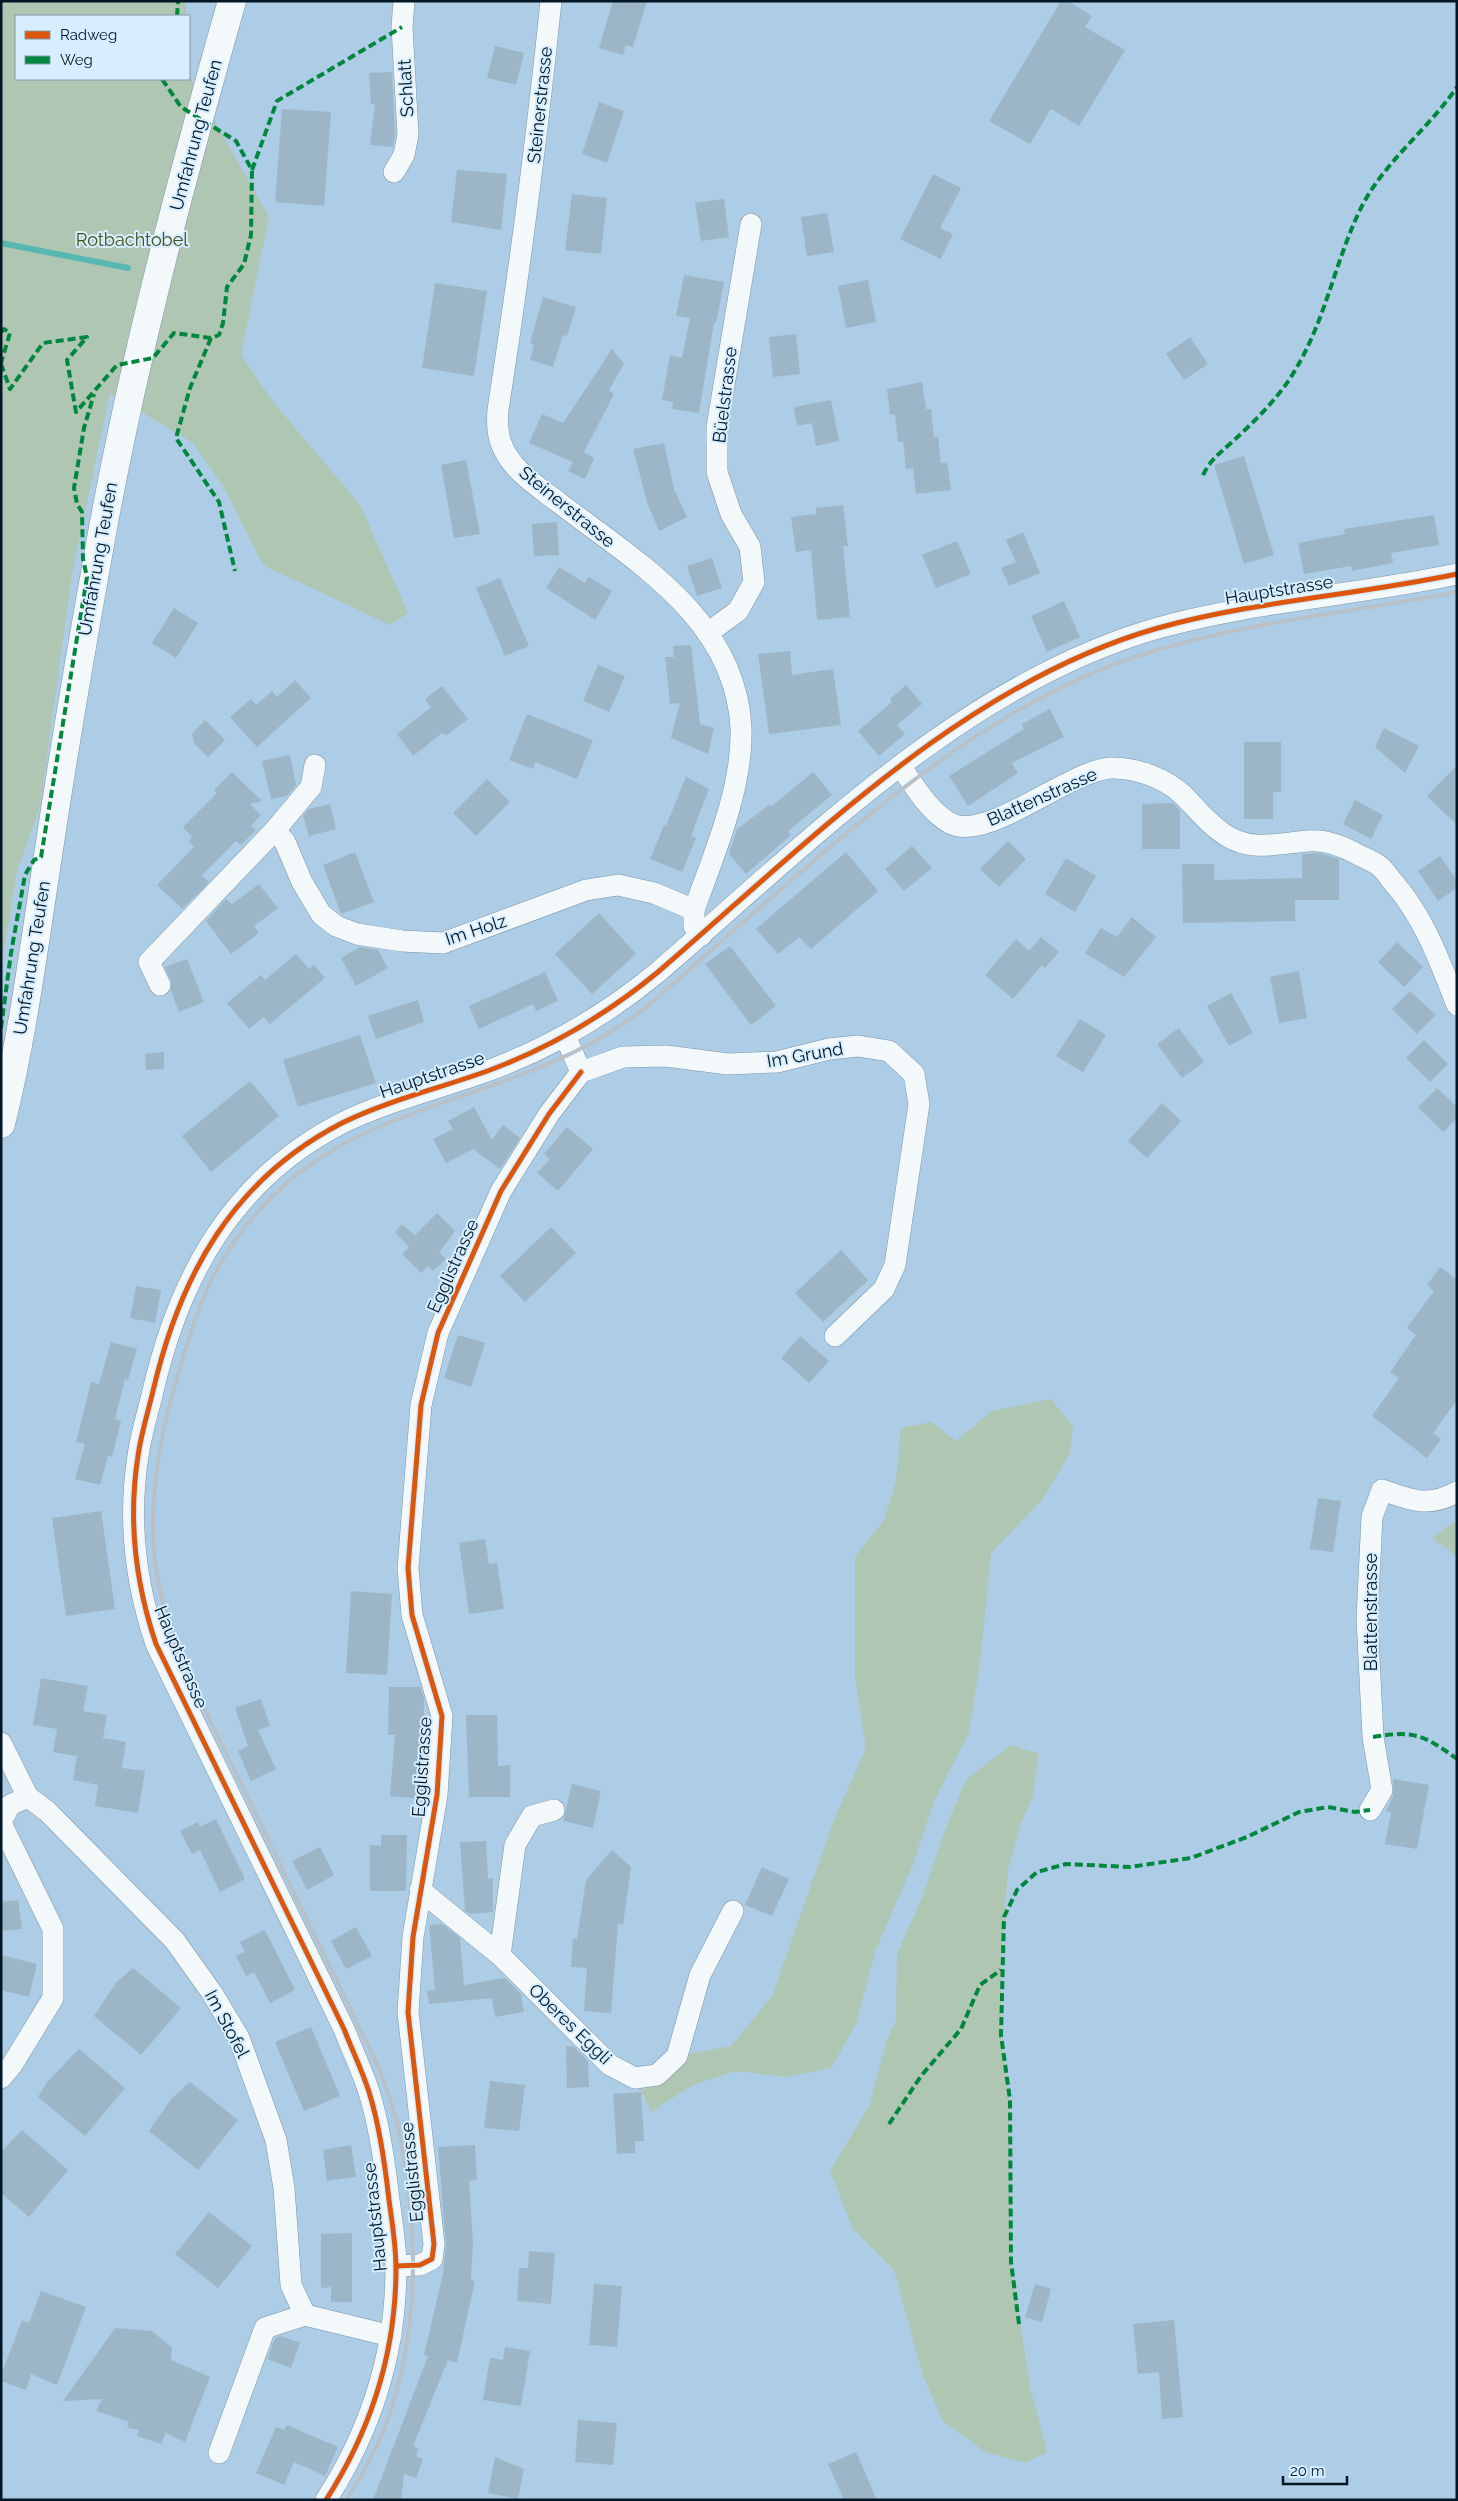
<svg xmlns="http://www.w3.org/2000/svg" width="1458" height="2501" viewBox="0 0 1458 2501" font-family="Raleway,sans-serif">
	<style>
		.green { fill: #afc6b3 }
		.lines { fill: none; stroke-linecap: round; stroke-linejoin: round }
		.stream { stroke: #57b7b1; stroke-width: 6 }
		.building { fill: #9cb6c8 }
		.minor-casing { stroke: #7c95a7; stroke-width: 22 }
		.major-casing { stroke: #7c95a7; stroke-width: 29 }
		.minor { stroke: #f3f8fb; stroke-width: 21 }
		.major { stroke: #f3f8fb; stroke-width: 28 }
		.rail { stroke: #b8c1c8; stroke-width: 4 }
		.quiet { stroke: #00873e; stroke-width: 4; stroke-dasharray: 8 4; stroke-linecap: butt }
		.cycleway-casing { stroke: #d6eeff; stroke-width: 8 }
		.cycleway { stroke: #dc560d; stroke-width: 5 }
		.labels { text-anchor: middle; stroke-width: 4; stroke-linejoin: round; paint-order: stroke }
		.street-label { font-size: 18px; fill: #011726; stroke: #d6eeff }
		.park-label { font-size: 18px; fill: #455216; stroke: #d6eeff }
	</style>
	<rect width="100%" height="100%" fill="#accde5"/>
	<g class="green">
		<path d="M1,1H186V16H16V79H189V75L269,217L241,355L274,403L360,505L408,613L390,625L263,565L225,489L193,443L110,393L72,574L40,807L17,871L1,969Z"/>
		<path d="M1051,1399L1073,1426L1070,1453L1042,1500L991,1553L981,1655L969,1732L934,1801L913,1864L876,1949L856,2024L831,2068L787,2077L735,2071L691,2086L651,2112L635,2078L677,2056L731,2046L772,1996L834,1820L866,1748L855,1677V1557L884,1520L896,1481L901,1428L931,1422L956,1441L992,1411Z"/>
		<path d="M1457,1520V1556L1432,1538Z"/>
		<path d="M1011,1745L1039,1754L1033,1795L1020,1826L1008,1869L1001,1970V2035L1010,2100L1011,2262L1030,2387L1047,2452L1025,2463L985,2452L943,2421L923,2376L894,2270L853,2229L830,2171L869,2106L886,2043L896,2020L897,1954L922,1898L946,1827L966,1780Z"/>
	</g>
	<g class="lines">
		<path class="stream" d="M1,243L128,268"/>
	</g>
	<g class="building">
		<path d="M613,1H647L633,47L626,45L623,55L599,48Z"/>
		<path d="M1061,1H1068L1092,16L1085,27L1125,50L1079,126L1051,109L1030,144L989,121Z"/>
		<path d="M495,46L524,53L516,85L487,78Z"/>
		<path d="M392,72L395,134L393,147L370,145L375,104H371L369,73Z"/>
		<path d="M599,102L624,111L607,163L582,154Z"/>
		<path d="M282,109L331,112L324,206L275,202Z"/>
		<path d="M457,170L507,174L501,230L451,222Z"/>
		<path d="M933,174L961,188L940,228L953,234L941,259L900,239Z"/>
		<path d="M572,194L607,198L601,254L565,250Z"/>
		<path d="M724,199L729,237L701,241L695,203Z"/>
		<path d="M827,213L834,252L807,256L801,217Z"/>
		<path d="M684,275L724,282L716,323H714L699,413L672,409L673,402L662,400L670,355L682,358L690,318L676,316Z"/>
		<path d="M868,280L876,322L846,328L838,286Z"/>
		<path d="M435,283L487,291L474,376L422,368Z"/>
		<path d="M543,297L576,307L567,336L563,335L553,367L530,360L534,345L530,343Z"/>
		<path d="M796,334L800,374L773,377L769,337Z"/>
		<path d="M1190,337L1208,364L1184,380L1166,354Z"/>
		<path d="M612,349L624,364L609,390L614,394L584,452L594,458L585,479L568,471L573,462L529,443L542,414L563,423Z"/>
		<path d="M922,382L926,409H931L934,437H938L941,463L947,462L951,490L916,494L913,468L906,469L903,441L898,442L895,414L890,415L887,389Z"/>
		<path d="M831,400L839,441L816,446L812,423L797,426L794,407Z"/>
		<path d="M664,443L674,489L687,517L659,531L647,502L633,449Z"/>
		<path d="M1244,456L1274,555L1244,564L1214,465Z"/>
		<path d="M466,460L480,534L454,538L441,465Z"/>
		<path d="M843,505L848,546H843L850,617L817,620L811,550L796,552L791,517L816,514V508Z"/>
		<path d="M1434,515L1439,545L1391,553L1393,563L1352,571L1351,566L1304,574L1298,543L1345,534L1344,529Z"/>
		<path d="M557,522L559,555L534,556L532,524Z"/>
		<path d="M1023,532L1040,573L1009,586L1001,568L1016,562L1006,540Z"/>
		<path d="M957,541L971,574L936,588L922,555Z"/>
		<path d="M712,558L722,588L697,596L687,566Z"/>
		<path d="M559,567L585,583L589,577L612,591L595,620L546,588Z"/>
		<path d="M500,578L529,646L505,656L476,588Z"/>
		<path d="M1064,601L1080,637L1047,652L1031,616Z"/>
		<path d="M174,608L198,623L176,658L152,643Z"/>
		<path d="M691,645L700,724L714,728L708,754L671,738L680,703L670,704L665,657H674L673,646Z"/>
		<path d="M790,651L792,675L833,669L841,725L769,734L758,654Z"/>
		<path d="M598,665L625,676L609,712L583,701Z"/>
		<path d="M295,680L311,698L257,747L230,717L251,699L256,705L272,691L277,697Z"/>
		<path d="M906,685L922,704L897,725L905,734L879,756L858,731L892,702L890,699Z"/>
		<path d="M442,686L468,719L447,735L442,733L413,756L397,734L431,707L425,699Z"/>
		<path d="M1050,709L1064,737L1012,763L1018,773L968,806L949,776L1024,729L1022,724Z"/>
		<path d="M527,714L593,740L577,779L535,762L533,769L509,760Z"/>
		<path d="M205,720L225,740L208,757L194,743L192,734Z"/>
		<path d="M1384,728L1419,746L1405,773L1375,747Z"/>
		<path d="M1244,742H1281V792H1273V819H1244Z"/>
		<path d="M290,755L296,785L287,796L271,799L262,761Z"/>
		<path d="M1457,765V825L1427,796Z"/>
		<path d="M232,772L262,801L250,804L261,815L251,826L256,830L241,845L236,841L202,875L209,882L182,909L157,885L194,847L189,841L192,837L183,827L217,793L214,790Z"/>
		<path d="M813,772L832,795L788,831L791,835L746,874L729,854L737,829L769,805L771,807Z"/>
		<path d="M686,777L709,789L691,836L696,838L682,872L650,859L664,825L666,826Z"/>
		<path d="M487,779L510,802L476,836L453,813Z"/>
		<path d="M1355,800L1383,815L1371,839L1343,824Z"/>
		<path d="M1173,803L1180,810V849H1142V804Z"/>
		<path d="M330,804L336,829L309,836L303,816L309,809Z"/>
		<path d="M1008,841L1026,859L999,887L980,869Z"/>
		<path d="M912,846L932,868L904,891L885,869Z"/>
		<path d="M355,852L374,902L341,914L323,865Z"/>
		<path d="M846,852L878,891L811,949L799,937L778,954L756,929Z"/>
		<path d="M1319,853L1339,859V900H1295V921L1183,923L1182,864H1214V880L1302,878V854Z"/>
		<path d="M1440,856L1457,881V888L1438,901L1418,871Z"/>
		<path d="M1066,858L1096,876L1075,912L1045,894Z"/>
		<path d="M259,884L278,908L254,926L259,933L231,954L206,921L226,899L232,904Z"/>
		<path d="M599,913L636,954L592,994L555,954Z"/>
		<path d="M1132,917L1156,937L1124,977L1085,953L1101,928L1117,937Z"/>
		<path d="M1041,937L1059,952L1045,968L1042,965L1013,999L985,975L1016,939L1029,951Z"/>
		<path d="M1397,942L1423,967L1404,987L1378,962Z"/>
		<path d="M730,946L776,1006L751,1025L705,964Z"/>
		<path d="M360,947L378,950L388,968L356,986L341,958Z"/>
		<path d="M296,954L309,969L314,965L325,978L270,1024L264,1017L249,1029L227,1003L261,975L265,980Z"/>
		<path d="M187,959L204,1002L179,1012L171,991V980L165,967Z"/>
		<path d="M1299,971L1307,1018L1279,1023L1270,977Z"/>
		<path d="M545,972L558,1001L536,1011L533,1004L479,1029L469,1006Z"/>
		<path d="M1410,991L1436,1015L1417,1034L1392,1009Z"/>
		<path d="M1231,993L1253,1033L1229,1046L1207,1006Z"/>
		<path d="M418,1000L424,1022L376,1039L368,1016Z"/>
		<path d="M1080,1019L1106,1035L1083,1072L1056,1056Z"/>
		<path d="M1179,1028L1204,1062L1182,1078L1157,1044Z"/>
		<path d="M360,1035L376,1083L298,1107L283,1060Z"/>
		<path d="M1424,1040L1448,1064L1430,1082L1406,1058Z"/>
		<path d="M164,1052V1069L146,1070L145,1054Z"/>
		<path d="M250,1081L279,1116L211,1172L182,1136Z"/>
		<path d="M1437,1088L1457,1107V1118L1443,1132L1418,1107Z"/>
		<path d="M1162,1103L1181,1121L1147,1158L1128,1141Z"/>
		<path d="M474,1107L492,1140L503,1125L520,1138L500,1169L473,1149L446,1163L433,1139L453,1129L448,1121Z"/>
		<path d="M567,1127L593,1149L558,1191L537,1173L550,1159L544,1154Z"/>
		<path d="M437,1213L455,1231L439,1253L446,1259L433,1271L428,1266L421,1273L402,1254L409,1247L395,1232L402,1224L415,1235Z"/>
		<path d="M551,1227L576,1253L525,1302L500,1276Z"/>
		<path d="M841,1250L868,1280L823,1322L795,1293Z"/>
		<path d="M1440,1267L1457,1279V1400L1433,1433L1441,1439L1427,1458L1372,1416L1399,1378L1390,1372L1416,1335L1407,1328L1434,1291L1427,1285Z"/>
		<path d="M136,1286L161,1290L155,1323L130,1318Z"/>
		<path d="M458,1335L485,1343L471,1387L444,1378Z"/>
		<path d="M800,1336L829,1361L809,1383L781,1358Z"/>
		<path d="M111,1342L137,1349L128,1380L125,1379L115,1419L121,1421L112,1457L108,1456L100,1485L75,1479L85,1444L76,1442L91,1382L99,1384Z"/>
		<path d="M1318,1498L1341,1501L1333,1552L1310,1549Z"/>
		<path d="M101,1511L115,1609L66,1616L52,1518Z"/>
		<path d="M485,1539L489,1564L497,1563L504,1609L469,1614L459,1543Z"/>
		<path d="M351,1591L392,1594L387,1675L346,1673Z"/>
		<path d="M41,1678L88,1686L83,1711L107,1715L103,1738L126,1742L122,1768L145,1771L138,1813L95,1806L98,1785L73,1780L77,1756L53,1752L57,1729L33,1725Z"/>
		<path d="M389,1687H420L424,1698L423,1762H427L424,1799L390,1796L395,1735H388Z"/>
		<path d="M261,1699L270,1726L258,1730L276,1769L251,1781L238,1751L248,1746L235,1708Z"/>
		<path d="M466,1715H497L498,1766L510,1765V1797H469Z"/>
		<path d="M1393,1779L1429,1785L1417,1849L1385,1844L1391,1812H1386L1393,1796Z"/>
		<path d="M572,1784L601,1791L593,1828L563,1821Z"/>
		<path d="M216,1819L245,1879L220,1892L200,1850L192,1854L180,1831L198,1822L200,1827Z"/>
		<path d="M381,1835H407L406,1891H370V1845L381,1846Z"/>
		<path d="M486,1841L488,1879L493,1878V1912L470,1914L465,1911L460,1842Z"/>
		<path d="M320,1847L334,1875L307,1890L292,1861Z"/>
		<path d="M612,1850L631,1867L623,1925L618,1924L611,2013L584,2011L587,1968L571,1967L573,1939H577L586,1880Z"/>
		<path d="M762,1867L789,1879L772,1916L745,1905Z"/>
		<path d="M18,1900L22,1929L1,1931V1902Z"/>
		<path d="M442,1924L460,1938L464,1985L505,1978L521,1994L524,2012L495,2017L492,1998L429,2004L427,1991L435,1990L429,1925Z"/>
		<path d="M356,1927L372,1956L346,1969L331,1941Z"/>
		<path d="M265,1930L295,1990L270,2003L254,1972L246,1976L236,1956L245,1952L240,1942Z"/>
		<path d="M1,1955L37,1964L29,1997L1,1990Z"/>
		<path d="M133,1968L181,2008L141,2055L94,2016L116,1983Z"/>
		<path d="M311,2027L340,2096L304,2111L275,2042Z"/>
		<path d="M566,2046H573L588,2061L589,2087L567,2088Z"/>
		<path d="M79,2049L125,2088L85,2136L38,2097L48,2081Z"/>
		<path d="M490,2081L525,2085L519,2131L484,2128Z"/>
		<path d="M190,2082L238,2120L198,2170L149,2131L172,2098Z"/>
		<path d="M641,2092L644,2141H635V2153L617,2154L613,2094Z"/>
		<path d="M22,2130L68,2170L29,2217L1,2193V2152Z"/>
		<path d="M351,2145L356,2177L327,2181L323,2150Z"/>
		<path d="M475,2145L477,2180L469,2181L473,2242L471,2280L475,2281L457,2363L448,2360L413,2446L419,2449L416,2456L423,2459L416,2478L404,2474L401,2500H373L428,2356L424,2355L443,2274L446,2245L438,2147Z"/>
		<path d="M209,2212L252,2246L218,2288L175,2254Z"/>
		<path d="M352,2233V2302H331V2287L321,2288V2234Z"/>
		<path d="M529,2251L555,2253L551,2304L517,2301L519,2268H528Z"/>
		<path d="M594,2284L622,2286L617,2347L589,2345Z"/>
		<path d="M1035,2284L1051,2289L1042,2322L1025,2317Z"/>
		<path d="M41,2291L86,2307L57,2385L31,2374L26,2390L1,2381V2375L22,2320L29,2323Z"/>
		<path d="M1174,2320L1183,2417L1162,2419L1159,2372L1138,2374L1133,2324Z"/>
		<path d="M115,2328L152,2331L172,2348L171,2360L210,2377L185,2442L166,2433L161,2444L137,2436L139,2430L127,2428L129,2422L96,2411L102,2399L63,2401Z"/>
		<path d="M281,2336L300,2343L291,2368L267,2359L275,2338Z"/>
		<path d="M505,2347L530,2351L521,2406L483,2400L490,2358L503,2360Z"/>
		<path d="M578,2420L617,2423L613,2465L575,2462Z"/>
		<path d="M287,2425L338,2447L325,2476L294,2462L284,2485L256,2473L276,2427L284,2430Z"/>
		<path d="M856,2452L877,2500H844L828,2464Z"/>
		<path d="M495,2457L524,2469L518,2499L488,2493Z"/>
	</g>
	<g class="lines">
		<defs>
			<g id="minor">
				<path d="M551,1C537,138 519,274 498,410C497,421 497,432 501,443C510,469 537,486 558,502C635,561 736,619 741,728C743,788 714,854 694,910V926L702,935"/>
				<path d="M394,172L404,155L408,135L402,27L404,1"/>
				<path d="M709,632L738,611L754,582L750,547L731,514L717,472V427L751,224"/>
				<path d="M900,766C915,786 928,811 950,823C986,843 1066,772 1110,768C1135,767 1165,778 1183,795C1198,810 1209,825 1227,836C1252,852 1281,843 1308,841C1324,839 1340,845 1355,853C1362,857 1371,860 1378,865C1384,869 1388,876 1393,882C1424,917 1440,962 1457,1005"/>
				<path d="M275,830L285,842L302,882L321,914L336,926L357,934L402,941L443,943L586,890L618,885L654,893L694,910"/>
				<path d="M160,985L149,962L275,830L311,787L315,765"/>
				<path d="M565,1036L581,1072"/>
				<path d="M581,1072L623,1057L666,1056L728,1064L777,1062L829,1049L858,1046L889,1051L914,1074L919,1104L895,1265L884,1289L835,1336"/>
				<path d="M1,1743L28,1797L47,1811L175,1941L212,1993L239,2038L276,2140L284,2188L291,2285L305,2315L391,2336"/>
				<path d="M1370,1810L1382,1790L1373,1737L1367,1618L1372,1517L1382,1490C1411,1500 1428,1508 1457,1492"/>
				<path d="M1,1822L10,1805L28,1797"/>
				<path d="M1,1823L53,1929V1998L12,2065L1,2078"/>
				<path d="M420,1890L500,1955L610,2065L635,2078L657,2075L677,2056L700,1975L733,1911"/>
				<path d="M500,1955L515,1845L532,1816L554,1810"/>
				<path d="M396,2266L420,2265L432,2259L434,2244L408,2012L413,1937L437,1795L442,1716L412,1615L408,1568L421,1405L438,1333L501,1191L549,1114L581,1072"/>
				<path d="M219,2453L265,2328L305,2315"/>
				<path d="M326,2500C371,2430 396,2351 396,2268C396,2245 392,2222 389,2200C385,2164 380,2127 369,2092C362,2070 352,2050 344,2029L156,1644C135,1582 128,1520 138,1456C141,1434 148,1412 153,1391C180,1275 233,1179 342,1123C389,1100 441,1088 490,1070C552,1047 607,1014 658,972C807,844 964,683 1158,628C1255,601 1358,595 1457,574"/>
			</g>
			<path id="major" d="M1,1124C22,1039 33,954 46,869C61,768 78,667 96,567C129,376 179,187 232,1"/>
		</defs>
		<use href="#minor" class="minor-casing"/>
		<use href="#major" class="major-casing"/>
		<use href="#minor" class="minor"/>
		<use href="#major" class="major"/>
		<path class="rail" d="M346,2500C362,2474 378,2448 388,2419C420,2327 419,2223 398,2128C394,2108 386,2089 380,2070L181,1660C168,1620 153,1577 153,1534C152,1480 162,1429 177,1378C186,1348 194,1318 207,1290C235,1226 290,1170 353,1139C446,1093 548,1079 633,1017C665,993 695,964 725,938C846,833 983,706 1138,656C1241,622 1350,613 1457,592"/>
		<g class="quiet">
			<path d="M177,16L178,1"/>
			<path d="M252,170L277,101L402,27"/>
			<path d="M1,332L4,329L10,333L1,363"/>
			<path d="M211,338L190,388L176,438L219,502L235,571"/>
			<path d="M1,364L10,389L43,343L87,337L67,360L76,412L117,365L153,358L174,333L211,338L219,335L223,323L227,287L244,264L251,235L252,170L236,141L181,107L162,79"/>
			<path d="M1203,475C1211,459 1219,454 1232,442C1252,424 1274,402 1289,380C1325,325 1332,270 1359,212C1382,163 1427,131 1457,87"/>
			<path d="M1,1028L11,953L25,875L34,860L41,857L87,577L83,559L82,512L77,504L74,488L84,428L94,394"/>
			<path d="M1373,1737C1414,1730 1424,1735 1457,1759"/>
			<path d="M889,2124L921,2076L961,2029L980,1985L1001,1970"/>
			<path d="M1019,2324L1011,2262L1010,2100L1001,2035L1004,1917L1017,1890L1037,1872L1066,1864L1130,1867L1191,1858L1247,1837L1299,1812L1328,1807L1355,1812L1370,1810"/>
		</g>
		<defs>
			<g id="cycleway">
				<path d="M396,2266L420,2265L432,2259L434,2244L408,2012L413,1937L437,1795L442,1716L412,1615L408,1568L421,1405L438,1333L501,1191L549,1114L581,1072"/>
				<path d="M326,2500C371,2430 396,2351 396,2268C396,2245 392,2222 389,2200C385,2164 380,2127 369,2092C362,2070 352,2050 344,2029L156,1644C135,1582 128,1520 138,1456C141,1434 148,1412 153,1391C180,1275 233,1179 342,1123C389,1100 441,1088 490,1070C552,1047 607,1014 658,972C807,844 964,683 1158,628C1255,601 1358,595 1457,574"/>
			</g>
		</defs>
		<use href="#cycleway" class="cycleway-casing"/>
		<use href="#cycleway" class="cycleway"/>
	</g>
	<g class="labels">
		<g class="street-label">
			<text transform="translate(406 88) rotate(-93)" y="6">Schlatt</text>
			<text transform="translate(540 105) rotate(-84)" y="6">Steinerstrasse</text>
			<text transform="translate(196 135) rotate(-75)" y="6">Umfahrung Teufen</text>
			<text transform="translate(725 395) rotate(-83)" y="6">Büelstrasse</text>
			<text transform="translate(567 507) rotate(39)" y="6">Steinerstrasse</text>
			<text transform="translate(98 559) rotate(-80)" y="6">Umfahrung Teufen</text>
			<text transform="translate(1279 590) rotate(-9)" y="6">Hauptstrasse</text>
			<text transform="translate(1042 797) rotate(-24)" y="6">Blattenstrasse</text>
			<text transform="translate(476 930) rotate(-18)" y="6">Im Holz</text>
			<text transform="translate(32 958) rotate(-81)" y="6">Umfahrung Teufen</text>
			<text transform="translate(805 1055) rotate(-10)" y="6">Im Grund</text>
			<text transform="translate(432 1075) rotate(-19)" y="6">Hauptstrasse</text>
			<text transform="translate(453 1266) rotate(-66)" y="6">Egglistrasse</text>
			<text transform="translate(1371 1612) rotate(-90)" y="6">Blattenstrasse</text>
			<text transform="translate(181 1657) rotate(67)" y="6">Hauptstrasse</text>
			<text transform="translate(422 1767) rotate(-86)" y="6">Egglistrasse</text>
			<text transform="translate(227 2024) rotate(62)" y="6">Im Stofel</text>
			<text transform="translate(570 2024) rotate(44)" y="6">Oberes Eggli</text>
			<text transform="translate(412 2172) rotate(-96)" y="6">Egglistrasse</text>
			<text transform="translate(375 2217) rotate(-96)" y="6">Hauptstrasse</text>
		</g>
		<g class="park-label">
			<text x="132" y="246">Rotbachtobel</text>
		</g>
	</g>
	<rect width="1458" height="2501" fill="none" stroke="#011726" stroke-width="5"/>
	<rect x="15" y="15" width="175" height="65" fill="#d6eeff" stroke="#8198a8"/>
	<rect x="25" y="31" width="25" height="8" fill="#dc560d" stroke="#8198a8"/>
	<text x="60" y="40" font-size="15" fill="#011726">Radweg</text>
	<rect x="25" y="56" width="25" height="8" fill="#00873e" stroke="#8198a8"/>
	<text x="60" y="65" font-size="15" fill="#011726">Weg</text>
	<path d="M1283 2476v8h64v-8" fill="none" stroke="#011726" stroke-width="2.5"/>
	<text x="1290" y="2476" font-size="15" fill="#011726" stroke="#d6eeff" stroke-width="4" paint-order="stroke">20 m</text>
</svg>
